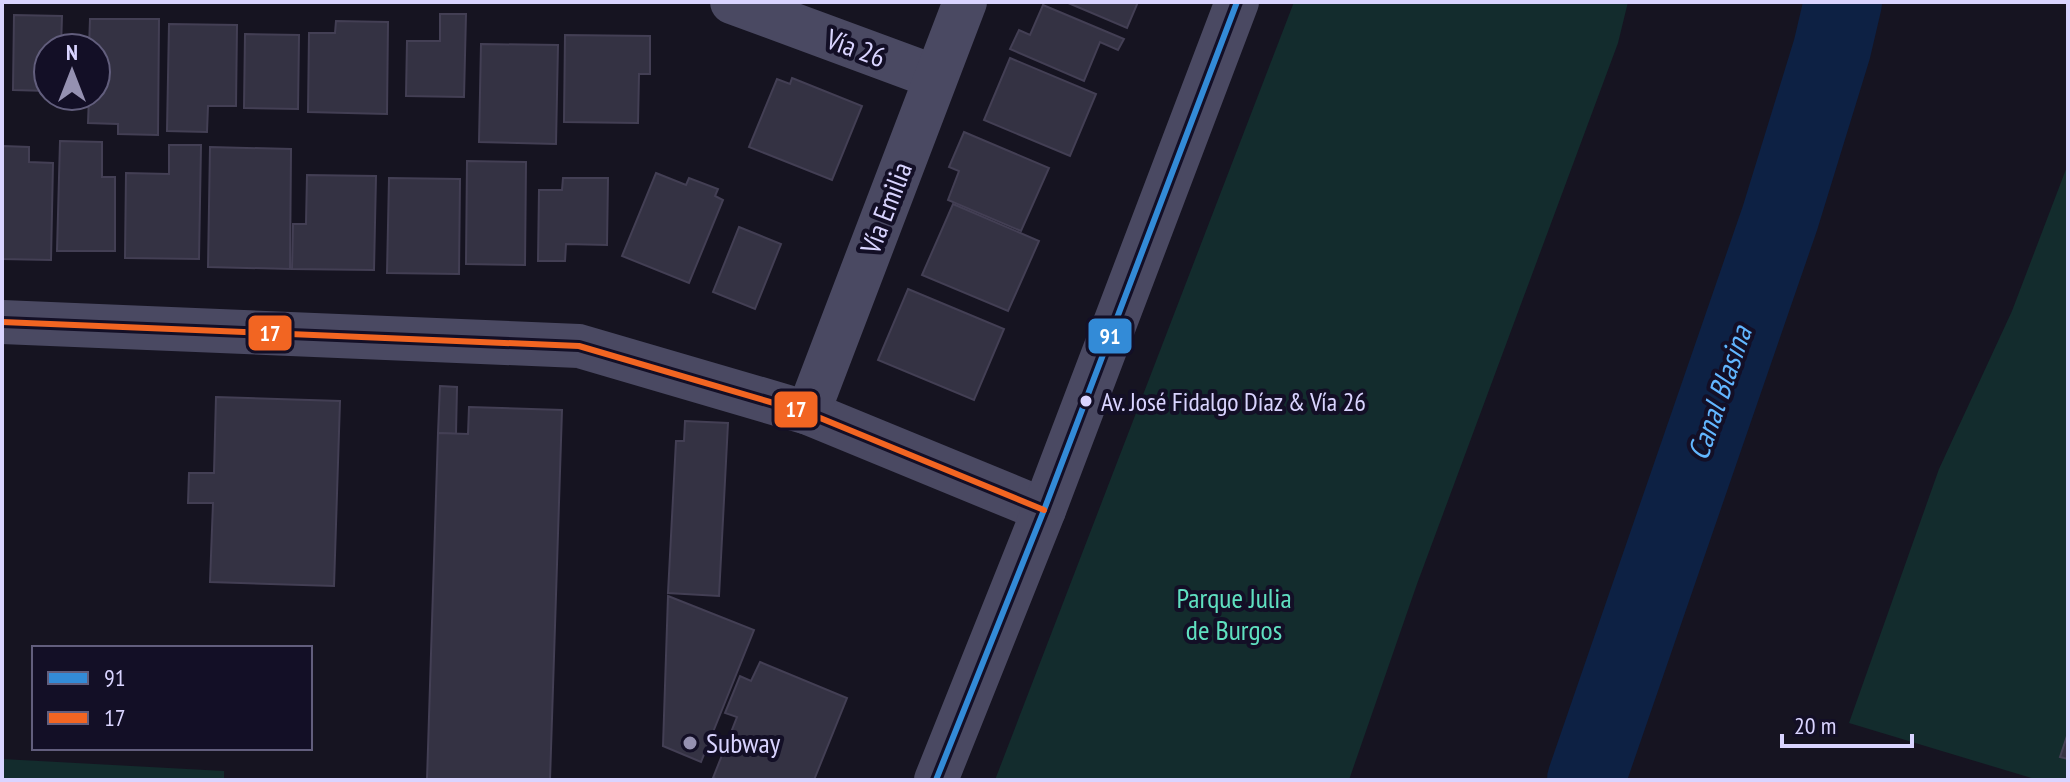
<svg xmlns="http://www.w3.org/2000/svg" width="2070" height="782" viewBox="0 0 2070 782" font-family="'PT Sans Narrow',sans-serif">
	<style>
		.green { fill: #132c2d }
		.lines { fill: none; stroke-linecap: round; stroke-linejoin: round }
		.river { stroke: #0d2144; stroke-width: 78 }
		.building { fill: #343243; stroke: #433f54; stroke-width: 2 }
		.minor { stroke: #4a4962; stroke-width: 44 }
		.bus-1-casing { stroke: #130f26; stroke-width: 12 }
		.bus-2-casing { stroke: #130f26; stroke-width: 12 }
		.bus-1 { stroke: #338bd7; stroke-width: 6 }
		.bus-2 { stroke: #f26522; stroke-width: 6 }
		.bus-dot { fill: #d9d4ff; stroke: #130f26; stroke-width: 3 }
		.poi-dot { fill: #9591b1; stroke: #130f26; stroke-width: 3 }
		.labels { text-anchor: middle; stroke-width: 8; stroke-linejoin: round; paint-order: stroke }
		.bus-label { font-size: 26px; fill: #d9d4ff; stroke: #130f26; text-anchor: start }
		.street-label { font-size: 28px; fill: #d9d4ff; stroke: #130f26 }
		.park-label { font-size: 28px; fill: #5fe0c0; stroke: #130f26 }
		.poi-label { font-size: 28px; fill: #d9d4ff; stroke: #130f26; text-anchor: start }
		.water-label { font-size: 30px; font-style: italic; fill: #62b6ff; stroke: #130f26 }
		.line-badge { stroke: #130f26; stroke-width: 3 }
		.badge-label { font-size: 22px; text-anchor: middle; font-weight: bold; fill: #fff }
	</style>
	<rect width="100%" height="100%" fill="#161421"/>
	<g class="green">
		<path d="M1294,2H1628L1618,43L1417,584L1349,780H995Z"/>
		<path d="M2068,164V780H2038L1849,723L1939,469L2012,311Z"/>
		<path d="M2,759L224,771V780H2Z"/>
	</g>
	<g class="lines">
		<path class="river" d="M1586,780L1780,218L1832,49L1843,2"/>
	</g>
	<g class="building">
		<path d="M1066,2H1138L1127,28Z"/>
		<path d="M1043,5L1124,39L1118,50L1100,42L1084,81L1010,49L1019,30L1030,35Z"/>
		<path d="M440,14H466L464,97L406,96L407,41H440Z"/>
		<path d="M14,15L62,16L61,48H48V91L13,90Z"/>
		<path d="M90,19H159L158,135L118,134V124L88,123L89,96H96V48H89Z"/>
		<path d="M336,21L388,22L387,114L308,112L309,33H335Z"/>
		<path d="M169,24L237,25L236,106H208L207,132L167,131Z"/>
		<path d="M245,34L299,35L298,109L244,108Z"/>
		<path d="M565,35L650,36V74H639L638,123L564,122Z"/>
		<path d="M481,44L558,45L556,144L479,142Z"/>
		<path d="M1010,58L1096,94L1070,156L984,120Z"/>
		<path d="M792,78L862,106L832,180L749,147L777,79L790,84Z"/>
		<path d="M964,132L1049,168L1021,231L948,200L959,171L949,167Z"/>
		<path d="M60,141L102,142V177H115V251H57Z"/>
		<path d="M169,145H201L199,259L125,258L126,173L169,174Z"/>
		<path d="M3,146L29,147V162L53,163L51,260L2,259Z"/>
		<path d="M210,147L291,149L290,269L208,267Z"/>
		<path d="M467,161L526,162L525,265L466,264Z"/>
		<path d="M656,173L686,185L689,178L718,189L715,196L723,200L689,283L622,256Z"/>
		<path d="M307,175L376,176L374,270L292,269L293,224H306Z"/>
		<path d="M389,178L460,179L459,274L387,273Z"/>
		<path d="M563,178H608L607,245L566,244L565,261H538L539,190H562Z"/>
		<path d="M953,204L1039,241L1008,311L922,275Z"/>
		<path d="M739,227L781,244L755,309L713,292Z"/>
		<path d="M908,289L1004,329L974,400L878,360Z"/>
		<path d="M440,386L457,387L456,434L438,433Z"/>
		<path d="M216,397L340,401L334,586L210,582L213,503H188L189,473H214Z"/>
		<path d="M469,407L562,410L550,780H427L438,433L468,434Z"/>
		<path d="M685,421L728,423L719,596L668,593L676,441H684Z"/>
		<path d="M668,596L754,630L701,762L663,746Z"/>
		<path d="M760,662L847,698L814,780H719L713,778L737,717L725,713L740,676L751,681Z"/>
		<path d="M2068,733V759L2060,757Z"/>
	</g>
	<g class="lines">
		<g class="minor">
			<path d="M732,2L935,77"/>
			<path d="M2,322L579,346L808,413L1044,510"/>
			<path d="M808,413L965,2"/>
			<path d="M936,780L1044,510L1237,2"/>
		</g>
		<defs>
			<path id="bus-1" d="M936,780L1044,510L1237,2"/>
			<path id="bus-2" d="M2,322L579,346L808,413L1044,510"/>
		</defs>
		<use href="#bus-1" class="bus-1-casing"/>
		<use href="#bus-2" class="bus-2-casing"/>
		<use href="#bus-1" class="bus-1"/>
		<use href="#bus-2" class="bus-2"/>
	</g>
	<circle class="bus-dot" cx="1086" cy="401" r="7"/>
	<circle class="poi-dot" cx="690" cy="743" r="8"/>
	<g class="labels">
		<g class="bus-label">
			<text x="1101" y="411">Av. José Fidalgo Díaz &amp; Vía 26</text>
		</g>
		<g class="street-label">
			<text transform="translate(856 48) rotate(20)" y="10">Vía 26</text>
			<text transform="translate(886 208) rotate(-69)" y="10">Vía Emilia</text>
		</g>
		<g class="park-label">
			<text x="1234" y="608">Parque Julia<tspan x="1234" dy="32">de Burgos</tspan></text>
		</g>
		<g class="poi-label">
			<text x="706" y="753">Subway</text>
		</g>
		<g class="water-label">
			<text transform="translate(1720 393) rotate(-71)" y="10">Canal Blasina</text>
		</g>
	</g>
	<g class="line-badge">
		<rect x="247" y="314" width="46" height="38" rx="8" fill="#f26522"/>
		<rect x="1087" y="317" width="46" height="38" rx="8" fill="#338bd7"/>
		<rect x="773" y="390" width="46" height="39" rx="8" fill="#f26522"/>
	</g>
	<g class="badge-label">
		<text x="270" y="341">17</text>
		<text x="1110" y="344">91</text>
		<text x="796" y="417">17</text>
	</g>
	<rect width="2070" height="782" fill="none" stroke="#d9d4ff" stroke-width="8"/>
	<rect x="32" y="646" width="280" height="104" fill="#130f26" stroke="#625e7d" stroke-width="2"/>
	<rect x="48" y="672" width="40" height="12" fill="#338bd7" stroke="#625e7d" stroke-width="2"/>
	<text x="104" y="686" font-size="24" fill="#d9d4ff">91</text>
	<rect x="48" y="712" width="40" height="12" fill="#f26522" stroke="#625e7d" stroke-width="2"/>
	<text x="104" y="726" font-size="24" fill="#d9d4ff">17</text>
	<g transform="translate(72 72)"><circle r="38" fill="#130f26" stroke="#625e7d" stroke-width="2"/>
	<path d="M0-6L14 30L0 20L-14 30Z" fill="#9591b1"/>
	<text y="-12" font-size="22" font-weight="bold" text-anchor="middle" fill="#d9d4ff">N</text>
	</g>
	<path d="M1782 734v12h130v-12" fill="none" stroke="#d9d4ff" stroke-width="4"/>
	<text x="1794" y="734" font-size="24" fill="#d9d4ff" stroke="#130f26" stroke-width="6" paint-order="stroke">20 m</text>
</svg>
